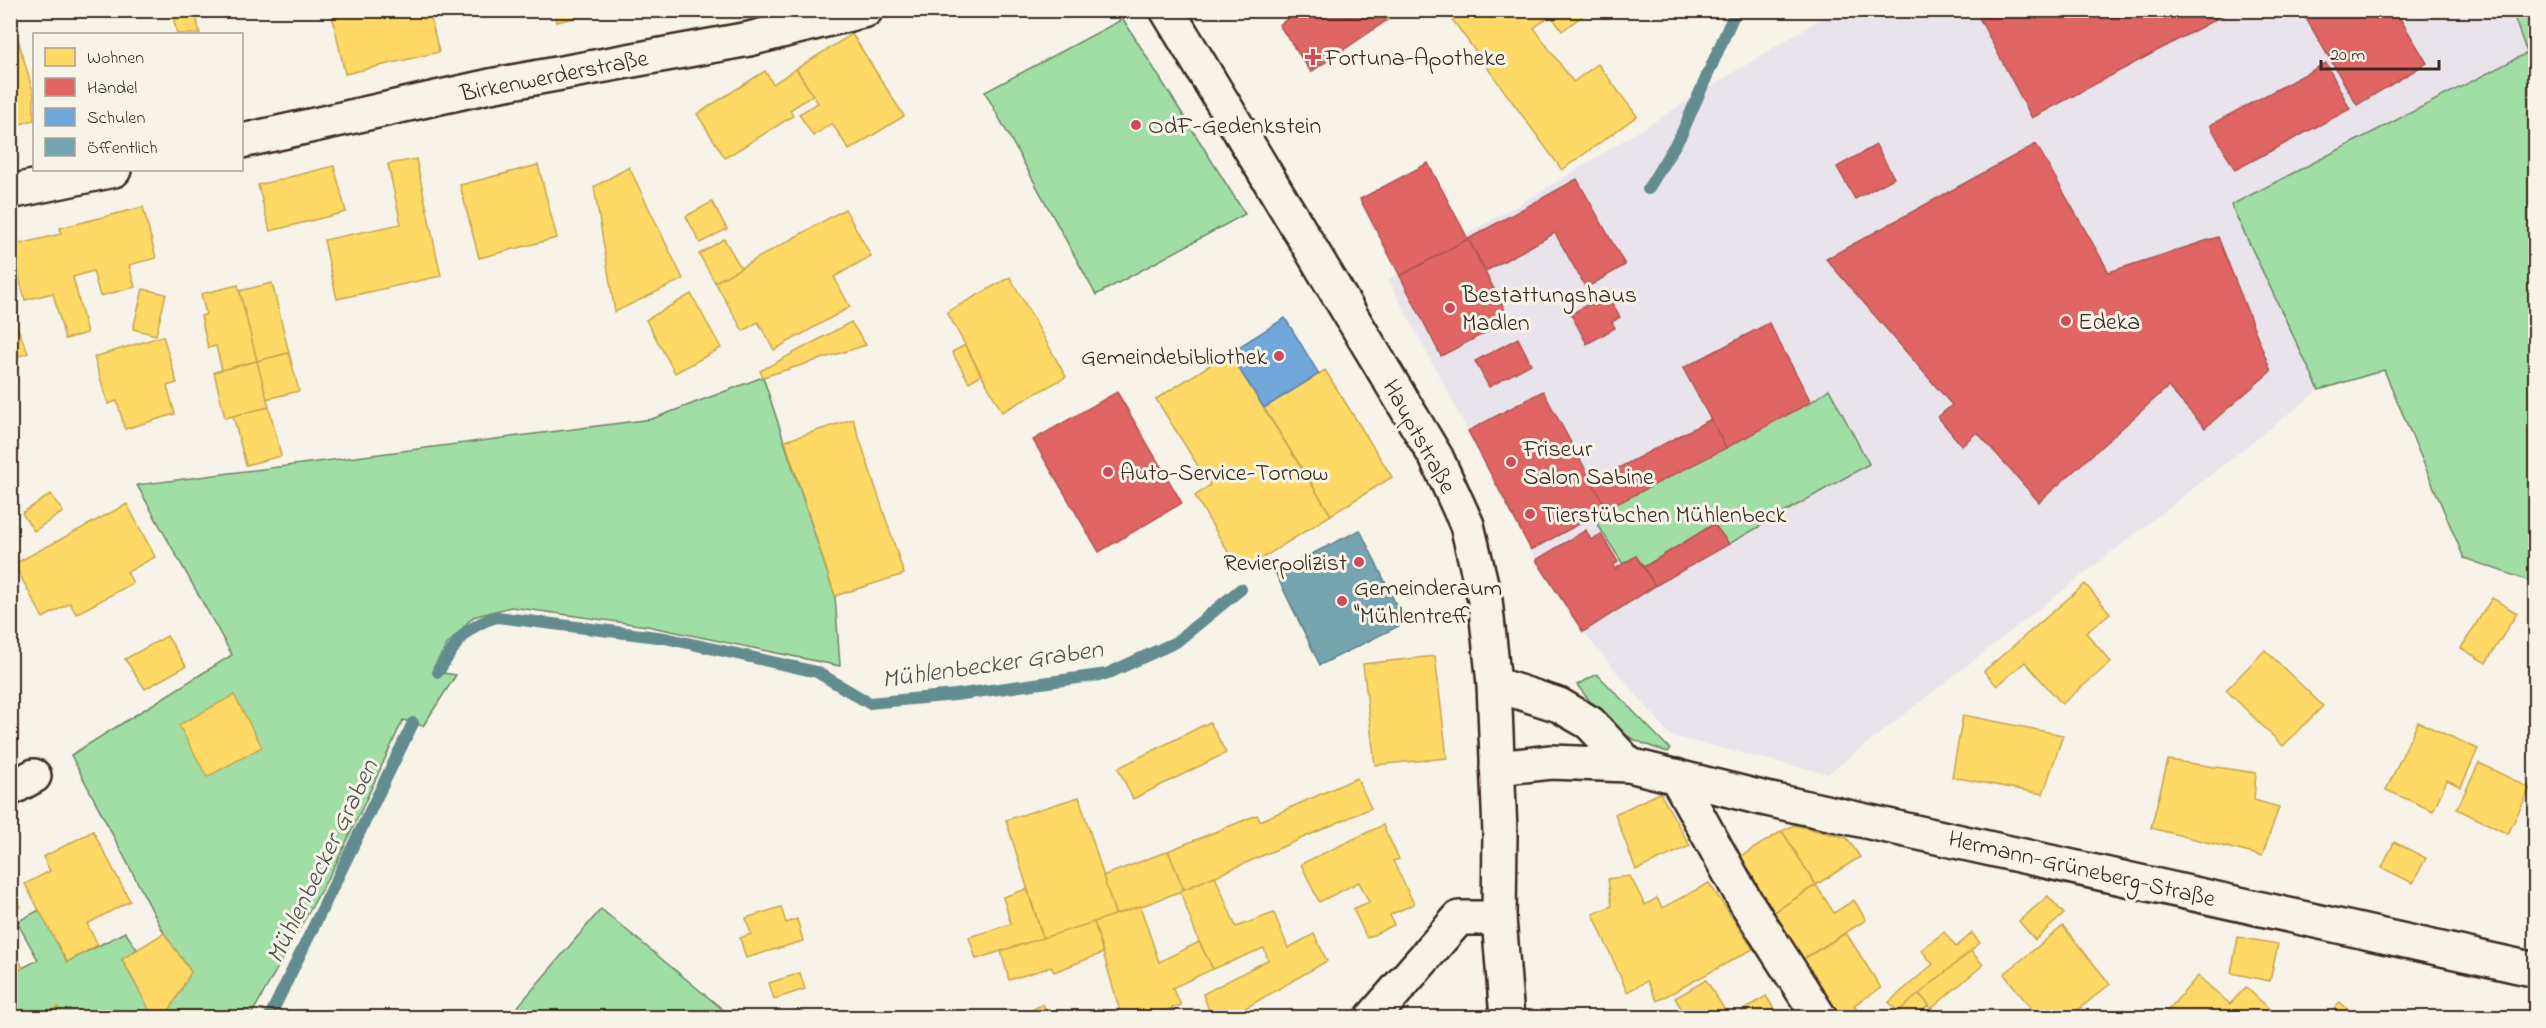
<svg xmlns="http://www.w3.org/2000/svg" width="2546" height="1028" viewBox="0 0 2546 1028" font-family="'Indie Flower',sans-serif">
	<style>
		.built { fill: #e9e4eb }
		.green { fill: #a1dea6; stroke: #6e8462; stroke-width: 1.5 }
		.homes { fill: #ffd966; stroke: #c4a450; stroke-width: 1.5 }
		.shops { fill: #e06666; stroke: #ae5450; stroke-width: 1.5 }
		.schools { fill: #6fa8dc; stroke: #5f82a3; stroke-width: 1.5 }
		.public { fill: #76a5af; stroke: #648084; stroke-width: 1.5 }
		.lines { fill: none; stroke-linecap: round; stroke-linejoin: round }
		.stream { stroke: #638c8f; stroke-width: 12 }
		.street-casing { stroke: #3b2a1e; stroke-width: 38 }
		.secondary-casing { stroke: #3b2a1e; stroke-width: 38 }
		.street { stroke: #f7f3e8; stroke-width: 33 }
		.secondary { stroke: #f7f3e8; stroke-width: 33 }
		.poi-dot { fill: #d1495b; stroke: #f7f3e8; stroke-width: 2 }
		.labels { text-anchor: middle; stroke-width: 6; stroke-linejoin: round; paint-order: stroke }
		.poi-label { font-size: 24px; fill: #3b2a1e; stroke: #f7f3e8; text-anchor: start }
		.street-label { font-size: 24px; fill: #3b2a1e; stroke: #f7f3e8 }
		.water-label { font-size: 26px; font-style: italic; fill: #4c534d; stroke: #f7f3e8 }
	</style>
	<rect width="100%" height="100%" fill="#f7f3e8"/>
	<filter id="ink" filterUnits="userSpaceOnUse"><feTurbulence type="fractalNoise" baseFrequency=".0167" numOctaves="2"/><feDisplacementMap in="SourceGraphic" scale="12" xChannelSelector="R" yChannelSelector="G"/><feConvolveMatrix kernelMatrix="1 2 1 2 8 2 1 2 1" color-interpolation-filters="sRGB"/></filter>
	<g filter="url(#ink)">
		<path class="built" d="M1833,11H2512L2527,52L2231,205L2319,390L1828,774L1671,736L1583,632L1573,617L1572,619L1536,560L1388,279L1537,194Z"/>
		<g class="green">
			<path d="M2512,11H2536L2535,583L2464,558L2384,370L2319,390L2231,205L2527,53Z"/>
			<path d="M1123,19L1245,214L1096,295L985,92Z"/>
			<path d="M763,377L835,596L840,666L647,626L511,607L473,617L447,645L433,668L438,672L456,675L423,726L403,720L338,860L250,1017H165L191,972L164,933L71,755L232,655L137,485L652,419Z"/>
			<path d="M1829,389L1869,464L1729,544L1714,524L1644,567L1636,556L1623,564L1592,516L1811,402Z"/>
			<path d="M1597,674L1670,749L1668,752C1618,738 1608,724 1577,685Z"/>
			<path d="M601,909L732,1017H509Z"/>
			<path d="M39,910L67,962L125,932L137,949L122,960L154,1017L11,1018V974L38,960L17,922Z"/>
		</g>
		<g class="homes">
			<path d="M181,10H195L200,34H177L172,13Z"/>
			<path d="M331,10H429L439,52L345,74Z"/>
			<path d="M555,10H605L557,22Z"/>
			<path d="M1380,10H1403L1386,21Z"/>
			<path d="M1590,10L1562,31L1551,15L1534,28L1573,82L1598,64L1637,116L1562,170L1446,11Z"/>
			<path d="M15,29L34,95V120L10,127V30Z"/>
			<path d="M852,34L904,116L849,150L832,123L813,136L799,114L818,103L796,69Z"/>
			<path d="M796,69L813,95L790,110L793,116L725,158L697,114L765,71L773,84Z"/>
			<path d="M416,159L441,276L337,299L324,240L401,224L388,164Z"/>
			<path d="M538,165L557,238L479,258L460,185Z"/>
			<path d="M334,166L346,212L270,231L258,185Z"/>
			<path d="M629,167L683,279L615,312L594,187Z"/>
			<path d="M712,202L727,229L700,243L686,216Z"/>
			<path d="M143,207L156,258L129,265L135,287L100,296L93,271L73,277L87,333L65,339L53,293L25,300L11,246L61,234L60,228Z"/>
			<path d="M845,209L871,256L834,277L850,307L774,350L758,322L743,331L715,282Z"/>
			<path d="M724,239L741,268L715,282L699,254Z"/>
			<path d="M1010,277L1066,377L1002,412L947,312Z"/>
			<path d="M272,283L289,353L257,361L239,291Z"/>
			<path d="M238,285L257,361L222,370L216,346L208,348L201,316L206,314L201,294Z"/>
			<path d="M143,289L166,294L156,335L133,329Z"/>
			<path d="M691,294L721,348L675,373L646,320Z"/>
			<path d="M10,310L28,353L10,359Z"/>
			<path d="M851,322L866,345L763,377L760,371Z"/>
			<path d="M163,336L177,383L167,386L175,414L125,429L117,401L108,404L94,357Z"/>
			<path d="M965,345L981,375L969,382L952,352Z"/>
			<path d="M289,353L299,391L266,399L257,361Z"/>
			<path d="M1229,353L1331,515L1240,572L1195,496L1210,485L1156,399Z"/>
			<path d="M257,361L269,407L225,418L214,372Z"/>
			<path d="M1325,370L1392,477L1331,515L1264,408Z"/>
			<path d="M269,407L281,456L246,465L233,416Z"/>
			<path d="M853,419L904,574L835,596L785,441Z"/>
			<path d="M51,494L63,512L34,531L22,513Z"/>
			<path d="M127,504L155,557L127,572L133,583L76,614L70,603L43,618L14,564Z"/>
			<path d="M2085,584L2110,613L2086,633L2111,662L2062,704L2025,662L1997,686L1984,671Z"/>
			<path d="M2492,598L2517,613L2486,663L2461,648Z"/>
			<path d="M167,636L186,666L145,689L125,659Z"/>
			<path d="M2265,650L2323,706L2283,746L2226,690Z"/>
			<path d="M1435,656L1447,758L1375,765L1363,664Z"/>
			<path d="M234,695L262,747L207,777L179,725Z"/>
			<path d="M1963,715L2063,735L2043,794L1952,777Z"/>
			<path d="M1210,722L1226,753L1133,799L1118,768Z"/>
			<path d="M2418,722L2478,749L2461,787L2447,780L2433,811L2386,790Z"/>
			<path d="M2168,760L2256,773L2254,800L2279,807L2262,856L2151,828Z"/>
			<path d="M2479,763L2530,788L2508,834L2457,809Z"/>
			<path d="M1357,778L1371,808L1184,890L1168,851L1257,815L1260,821Z"/>
			<path d="M1660,793L1690,846L1636,870L1615,814Z"/>
			<path d="M1079,797L1116,916L1043,938L1006,820Z"/>
			<path d="M1383,825L1399,859L1393,861L1414,904L1390,915L1394,925L1367,938L1353,909L1369,902L1359,882L1319,902L1301,864Z"/>
			<path d="M1794,825L1847,838L1860,857L1816,885L1782,831Z"/>
			<path d="M93,831L130,901L87,924L98,945L67,962L25,884L50,871L43,857Z"/>
			<path d="M1782,831L1816,885L1773,913L1738,858Z"/>
			<path d="M2394,842L2426,858L2413,883L2382,868Z"/>
			<path d="M1168,851L1184,890L1116,916L1103,876Z"/>
			<path d="M1215,876L1236,927L1274,913L1288,948L1314,934L1327,961L1228,1018H1212L1203,994L1268,960L1264,948L1213,969L1199,942L1180,891Z"/>
			<path d="M1630,876L1645,905L1657,898L1662,908L1709,883L1753,949L1657,1001L1647,981L1627,992L1593,914L1612,906L1608,879Z"/>
			<path d="M1816,885L1834,913L1854,900L1866,920L1802,960L1773,913Z"/>
			<path d="M10,889L20,907L10,912Z"/>
			<path d="M1027,889L1043,938L976,959L969,937L1011,924L1003,897Z"/>
			<path d="M2048,896L2064,914L2035,940L2019,921Z"/>
			<path d="M1140,906L1159,962L1199,942L1213,969L1172,988L1181,1005L1143,1018H1122L1094,922Z"/>
			<path d="M781,907L786,923L797,919L803,941L746,958L740,938L751,934L746,918Z"/>
			<path d="M1094,922L1103,953L1054,972L1051,967L1009,980L1001,951Z"/>
			<path d="M2063,926L2110,984L2068,1018H2039L2004,974Z"/>
			<path d="M1944,932L1956,947L1972,933L1980,943L1898,1012L1889,1002L1933,964L1921,950Z"/>
			<path d="M164,933L191,972L165,1018H154L122,959Z"/>
			<path d="M1846,933L1881,988L1854,1005L1861,1016L1858,1018H1838L1802,960Z"/>
			<path d="M2238,937L2278,944L2270,981L2231,973Z"/>
			<path d="M10,945L23,968L10,974Z"/>
			<path d="M1971,951L1983,965L1931,1009L1919,994Z"/>
			<path d="M800,973L805,989L774,999L769,983Z"/>
			<path d="M2198,976L2230,1004L2246,987L2279,1018H2161Z"/>
			<path d="M1706,980L1726,1012L1717,1018H1687L1675,998Z"/>
			<path d="M1919,994L1929,1005L1914,1018H1902L1898,1012Z"/>
			<path d="M1766,996L1779,1017L1737,1018L1736,1015Z"/>
			<path d="M2340,1002L2358,1018H2327Z"/>
			<path d="M1043,1004L1050,1018H1017Z"/>
			<path d="M58,1007L64,1018H41Z"/>
			<path d="M2471,1010L2506,1018H2469Z"/>
		</g>
		<g class="shops">
			<path d="M1300,10H1343L1347,16L1354,10H1380L1386,21L1311,72L1279,25Z"/>
			<path d="M1975,10H2233L2032,118Z"/>
			<path d="M2301,10H2395L2427,63L2357,105Z"/>
			<path d="M2326,63L2350,109L2235,170L2210,125Z"/>
			<path d="M2036,144L2109,272L2218,237L2271,371L2205,428L2168,387L2039,502L1977,432L1962,446L1938,417L1952,405L1826,259Z"/>
			<path d="M1876,145L1894,178L1855,199L1837,167Z"/>
			<path d="M1428,163L1468,239L1400,276L1360,199Z"/>
			<path d="M1577,179L1625,265L1586,288L1555,233L1486,271L1468,239Z"/>
			<path d="M1468,239L1510,320L1441,356L1400,276Z"/>
			<path d="M1599,298L1602,303L1610,299L1620,317L1612,322L1615,328L1587,344L1571,314Z"/>
			<path d="M1769,323L1811,402L1726,448L1683,368Z"/>
			<path d="M1518,338L1531,364L1489,387L1475,361Z"/>
			<path d="M1543,391L1607,509L1531,550L1468,431Z"/>
			<path d="M1117,392L1182,503L1099,552L1033,440Z"/>
			<path d="M1711,419L1726,448L1607,509L1592,482Z"/>
			<path d="M1714,524L1729,544L1655,586L1644,567Z"/>
			<path d="M1586,530L1591,540L1601,534L1618,562L1613,565L1615,569L1636,556L1655,586L1583,632L1536,560Z"/>
		</g>
		<path class="schools" d="M1285,318L1319,374L1264,408L1229,353Z"/>
		<path class="public" d="M1360,530L1405,623L1320,665L1275,572Z"/>
		<g class="lines">
			<g class="stream">
				<path d="M1648,189L1681,135L1736,10"/>
				<path d="M438,672C457,644 462,627 497,617L665,638L817,672L869,703L955,695L1107,674L1176,642L1241,589"/>
				<path d="M269,1018L413,723"/>
			</g>
			<defs>
				<g id="street">
					<path d="M242,141L490,86L749,39L866,10"/>
					<path d="M10,192L114,170"/>
					<path d="M1494,684L1559,705L1590,723L1629,765"/>
					<path d="M1497,768L1551,762L1629,765L1762,798L2536,970"/>
					<path d="M1676,776L1744,899L1820,1018"/>
					<path d="M10,789L34,776"/>
				</g>
				<g id="secondary">
					<path d="M1167,10L1436,457L1467,525L1485,600L1494,684L1500,833L1499,918L1507,1018"/>
					<path d="M1372,1018L1459,918H1499"/>
				</g>
			</defs>
			<use href="#street" class="street-casing"/>
			<use href="#secondary" class="secondary-casing"/>
			<use href="#street" class="street"/>
			<use href="#secondary" class="secondary"/>
		</g>
	</g>
	<g class="poi-dot">
		<path d="M1310 48h6v6h6v6h-6v6h-6v-6h-6v-6h6z"/>
		<circle cx="1136" cy="125" r="6"/>
		<circle cx="1450" cy="308" r="6"/>
		<circle cx="2066" cy="321" r="6"/>
		<circle cx="1279" cy="356" r="6"/>
		<circle cx="1511" cy="462" r="6"/>
		<circle cx="1108" cy="472" r="6"/>
		<circle cx="1530" cy="514" r="6"/>
		<circle cx="1359" cy="562" r="6"/>
		<circle cx="1342" cy="601" r="6"/>
	</g>
	<g class="labels">
		<g class="poi-label">
			<text x="1325" y="65">Fortuna-Apotheke</text>
			<text x="1148" y="133">OdF-Gedenkstein</text>
			<text x="1462" y="302">Bestattungshaus<tspan x="1462" dy="28">Madlen</tspan></text>
			<text x="2078" y="329">Edeka</text>
			<text x="1267" y="364" text-anchor="end">Gemeindebibliothek</text>
			<text x="1523" y="456">Friseur<tspan x="1523" dy="28">Salon Sabine</tspan></text>
			<text x="1120" y="480">Auto-Service-Tornow</text>
			<text x="1542" y="522">Tierstübchen Mühlenbeck</text>
			<text x="1347" y="570" text-anchor="end">Revierpolizist</text>
			<text x="1354" y="595">Gemeinderaum<tspan x="1354" dy="28">"Mühlentreff</tspan></text>
		</g>
		<g class="street-label">
			<text transform="translate(554 75) rotate(-11)" y="8">Birkenwerderstraße</text>
			<text transform="translate(1420 436) rotate(61)" y="8">Hauptstraße</text>
			<text transform="translate(2082 868) rotate(13)" y="8">Hermann-Grüneberg-Straße</text>
		</g>
		<g class="water-label">
			<text transform="translate(992 663) rotate(-8)" y="9">Mühlenbecker Graben</text>
			<text transform="translate(321 861) rotate(-64)" y="9">Mühlenbecker Graben</text>
		</g>
	</g>
	<rect width="2546" height="1028" fill="none" stroke="#f7f3e8" stroke-width="36"/>
	<rect x="18" y="18" width="2510" height="992" fill="none" stroke="#3b2a1e" stroke-width="2" filter="url(#ink)"/>
	<rect x="33" y="33" width="210" height="138" fill="#f7f3e8" stroke="#aca397" stroke-width="1.5"/>
	<rect x="45" y="48" width="30" height="18" fill="#ffd966" stroke="#aca397" stroke-width="1.5"/>
	<text x="87" y="63" font-size="18" fill="#3b2a1e">Wohnen</text>
	<rect x="45" y="78" width="30" height="18" fill="#e06666" stroke="#aca397" stroke-width="1.5"/>
	<text x="87" y="93" font-size="18" fill="#3b2a1e">Handel</text>
	<rect x="45" y="108" width="30" height="18" fill="#6fa8dc" stroke="#aca397" stroke-width="1.5"/>
	<text x="87" y="123" font-size="18" fill="#3b2a1e">Schulen</text>
	<rect x="45" y="138" width="30" height="18" fill="#76a5af" stroke="#aca397" stroke-width="1.5"/>
	<text x="87" y="153" font-size="18" fill="#3b2a1e">Öffentlich</text>
	<path d="M2321 60v9h118v-9" fill="none" stroke="#3b2a1e" stroke-width="3"/>
	<text x="2330" y="60" font-size="18" fill="#3b2a1e" stroke="#f7f3e8" stroke-width="4.5" paint-order="stroke">20 m</text>
</svg>
